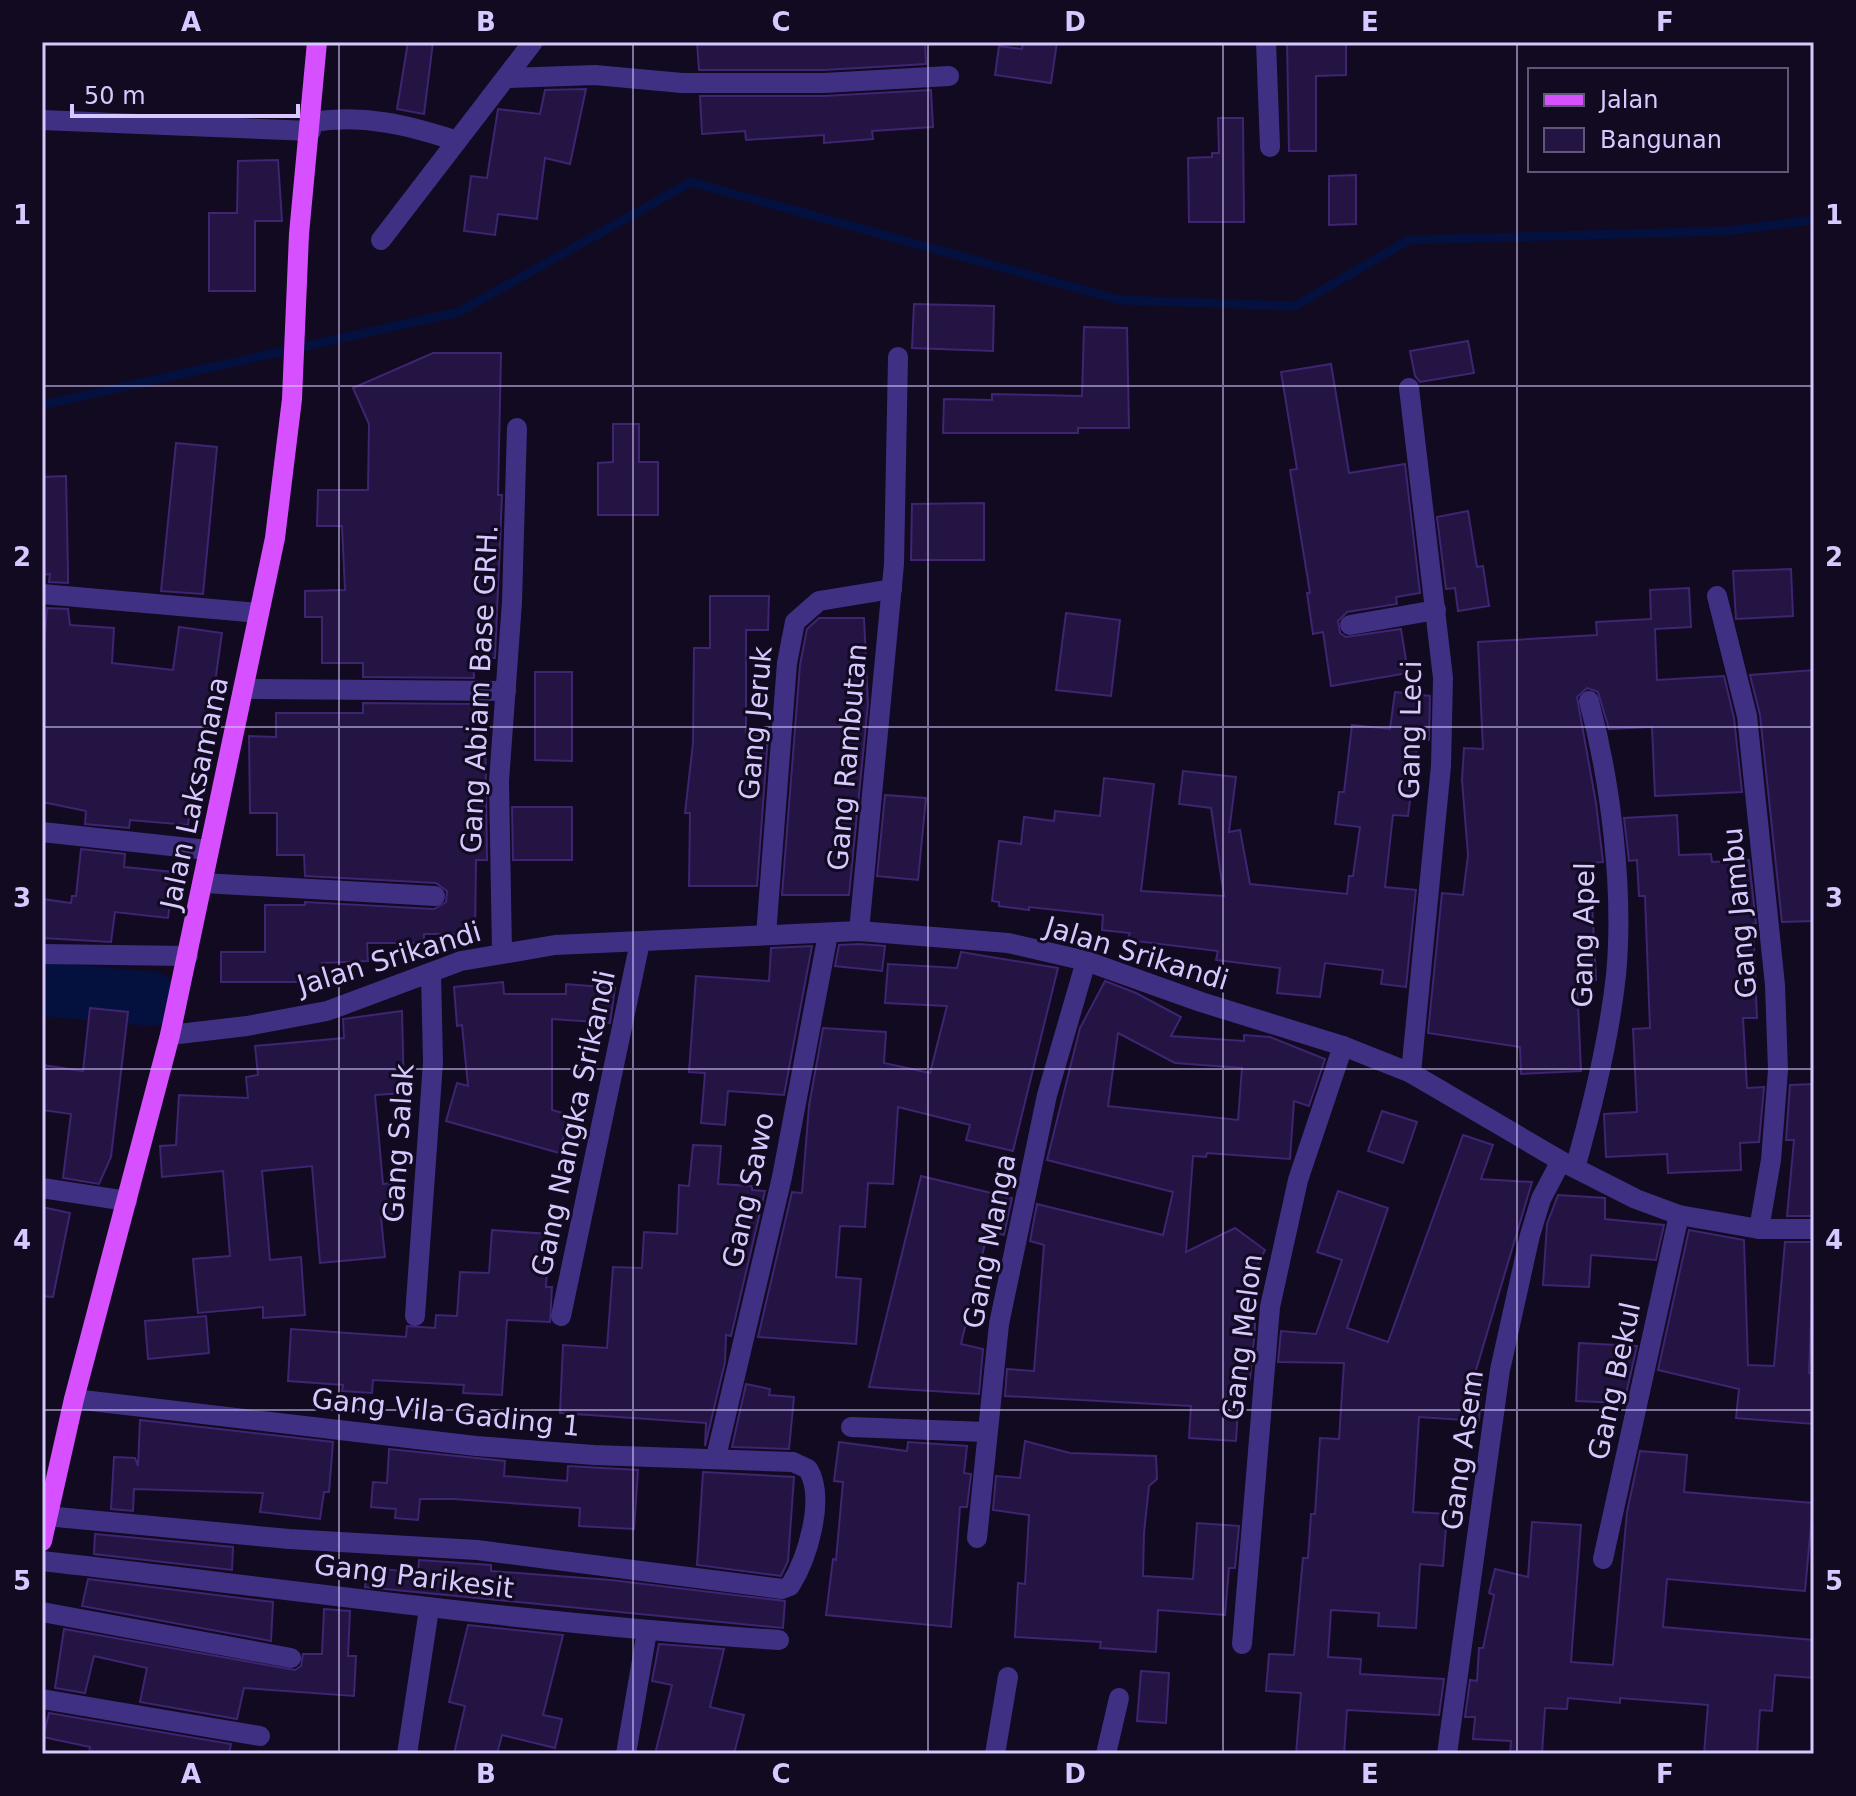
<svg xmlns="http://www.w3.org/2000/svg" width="1856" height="1796" viewBox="0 0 1856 1796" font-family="'DejaVu Sans',sans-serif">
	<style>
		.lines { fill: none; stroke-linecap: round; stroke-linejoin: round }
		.stream { stroke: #04113f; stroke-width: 9 }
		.river { stroke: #04113f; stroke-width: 54 }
		.building { fill: #241443; stroke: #3e2471; stroke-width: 2; fill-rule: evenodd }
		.minor { stroke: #3f3084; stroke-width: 20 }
		.major { stroke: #d750ff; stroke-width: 20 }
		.grid { fill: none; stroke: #d7c9ff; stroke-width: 2; stroke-opacity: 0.55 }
		.labels { text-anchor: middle; stroke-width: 6; stroke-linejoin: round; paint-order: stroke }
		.street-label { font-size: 28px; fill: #d7c9ff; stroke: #110a20 }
		.neatline { fill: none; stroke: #d7c9ff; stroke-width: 3 }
		.grid-label { font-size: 26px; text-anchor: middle; font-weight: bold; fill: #d7c9ff }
	</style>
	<rect width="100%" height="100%" fill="#110a20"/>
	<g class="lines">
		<path class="stream" d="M42,405L459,312L691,182L1120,300L1295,306L1409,240L1726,231L1814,220"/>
		<path class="river" d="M42,989L152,999"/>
	</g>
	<g class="building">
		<path d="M408,42H433L424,114L397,109Z"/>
		<path d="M697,42H925L926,64L824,70H699Z"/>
		<path d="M1023,42H1057L1051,83L995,75L999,46L1022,49Z"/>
		<path d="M1287,42H1346V75L1316,76V151H1289Z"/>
		<path d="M586,89L570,164L545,158L537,219L498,214L495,235L464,231L471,176L487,178L498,109L540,114L545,90Z"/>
		<path d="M931,90L933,127L872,131L873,139L824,143V135L746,140L745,131L702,134L700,96H824Z"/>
		<path d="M1218,118H1243L1244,222H1189L1188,158L1212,157V153H1219Z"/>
		<path d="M278,160L282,221H255V291H209V213H237L238,161Z"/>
		<path d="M1356,175V224L1329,225V176Z"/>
		<path d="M914,304L994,306L993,351L912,348Z"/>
		<path d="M1084,327L1127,328L1129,428H1078V433H943L944,399L992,400V394L1082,396Z"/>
		<path d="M1468,341L1474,373L1420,382L1415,376L1410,351Z"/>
		<path d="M433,353H501L498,495H502L495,658H473L474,678L363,677V663H322V617H305V591L345,590L342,526H317L318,490H368L369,424L353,388Z"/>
		<path d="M1331,364L1349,473L1405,464L1420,593L1396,597L1397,604L1347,612L1338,621L1340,633L1346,637L1401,629L1408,673L1331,686L1323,632L1313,634L1307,593H1310L1290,470L1297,469L1281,372Z"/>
		<path d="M613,424H639V462H658V515H598V463L613,462Z"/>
		<path d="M176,443L217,447L203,594L161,591Z"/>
		<path d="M66,476L68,574V583L49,582L50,574L42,575V477Z"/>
		<path d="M984,503V560H911L912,504Z"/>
		<path d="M1468,511L1477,567L1483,566L1489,606L1458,611L1455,588L1446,589L1437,517Z"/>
		<path d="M1791,569L1793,616L1736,619L1733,571Z"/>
		<path d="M1689,588L1691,627L1655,629L1657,680L1724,676L1734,718L1742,792L1655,796L1652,727L1609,729L1598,692L1587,688L1577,697L1596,803L1603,862L1590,863L1596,980L1577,981L1581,1071L1521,1074L1520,1047L1428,1033L1442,893L1463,895L1468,855L1462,780L1464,748L1483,749L1478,642L1597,635L1596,622L1651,619L1650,590Z"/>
		<path d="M710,596H769L768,630H746V736H768L757,886H689L690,813H685L693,743L694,648H710Z"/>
		<path d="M47,608L68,609L70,625L114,628L112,663L173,670L179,627L222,633L208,732L200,731L188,825L130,820L129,828L85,824L86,811L42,802V674Z"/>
		<path d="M1066,613L1120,620L1111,696L1056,690Z"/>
		<path d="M819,618H864L868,704L849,895H782L800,665L807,629Z"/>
		<path d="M1814,670V921L1782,922L1760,715L1750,675Z"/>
		<path d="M535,672H572V761L535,760Z"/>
		<path d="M1395,692L1430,696L1429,740L1418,739L1408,816L1393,815L1385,887L1416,890L1406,987L1381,984L1383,970L1325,963L1320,997L1277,993L1280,968L1216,960L1218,951L1127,940L1130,933L1102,930L1103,915L1029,907V910L999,906V902L992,901L999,841L1021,844L1024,817L1054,821L1055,811L1100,816L1104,778L1154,784L1141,891L1224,896L1211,808L1179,804L1183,771L1236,777L1229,832L1240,830L1250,884L1347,894L1349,876H1353L1360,827L1335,824L1339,792H1344L1352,725L1390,729Z"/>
		<path d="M363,703L474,704V714H485L487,860H476L475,934H424V943H367L368,961L322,963V982H221V952H265V905H305V902L434,909L446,902L447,891L436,883L305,876L304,855H277V813H250L249,736L276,737V713H363Z"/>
		<path d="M885,795L926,798L918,880L877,876Z"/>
		<path d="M512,807H572V860H513Z"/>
		<path d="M1677,815L1679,855L1711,854L1712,862L1749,860L1756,923L1753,924L1757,1018H1743L1747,1088L1764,1087L1759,1142L1740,1143L1741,1170L1668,1173L1667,1154L1606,1157L1604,1114L1637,1112L1633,1029L1650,1028L1645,896H1639L1637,860L1629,861L1624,818Z"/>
		<path d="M81,849L125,854L124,867L174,872L168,918L115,912L111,942L42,938V899L71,903L72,896H76Z"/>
		<path d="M859,944L885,946L882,971L835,966L839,945Z"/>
		<path d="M812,946L784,1095L728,1091L725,1125L701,1123L705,1073L689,1072L696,976L769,981L771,948Z"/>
		<path d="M961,952L1058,968L1013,1151L966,1140L970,1125L898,1107L893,1184L868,1183L865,1227L840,1226L836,1277L861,1279L856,1344L758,1337L792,1192L802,1193L809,1106L823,1028L886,1032L884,1063L930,1073L947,1006L885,1003L888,964L957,968Z"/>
		<path d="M1105,981L1136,993L1181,1017L1171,1036L1244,1041V1035L1270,1037L1325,1059L1309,1106L1294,1101L1290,1159L1207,1153L1206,1157L1193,1156L1186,1252L1235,1228L1265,1250L1238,1305L1255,1318V1329L1250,1379H1240L1236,1441L1189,1438L1191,1406L1005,1396L1007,1369L1034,1371L1044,1245L1030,1241L1037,1204L1163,1235L1173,1192L1047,1160L1080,1028ZM1118,1033L1175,1063L1242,1068L1238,1120L1108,1106Z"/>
		<path d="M503,982L504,994H566V984L615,988L610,1023L552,1019V1110L570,1115L559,1153L446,1121L457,1083L468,1086L462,1025L457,1026L454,987Z"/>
		<path d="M90,1008L128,1012L111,1157L99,1184L63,1178L71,1114L42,1110V1065L83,1071Z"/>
		<path d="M402,1011L404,1093L375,1095L383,1184L390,1183L392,1216L381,1217L385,1257L320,1263L312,1166L262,1171L270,1260L301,1257L305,1315L263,1318V1307L198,1313L193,1259L230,1256L223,1171L162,1177L160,1146L176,1145L179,1095L248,1098L246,1077L258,1075L255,1046L344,1038L343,1019Z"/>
		<path d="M1814,1084V1216H1787L1794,1140H1786L1790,1085Z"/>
		<path d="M1382,1111L1417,1122L1403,1163L1368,1151Z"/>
		<path d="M1463,1135L1493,1145L1481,1179L1532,1182L1474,1377L1482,1378L1479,1421L1419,1417L1413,1512L1447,1514L1443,1566L1420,1564L1416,1628L1378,1626L1379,1613L1331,1610L1328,1657L1361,1659L1360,1674L1444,1679L1439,1715L1347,1710L1344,1754H1296L1301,1693L1266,1691L1269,1654L1294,1655L1303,1558H1308L1311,1514H1315L1320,1438L1339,1439L1344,1363L1278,1362L1281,1331L1316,1334L1342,1260L1317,1252L1338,1191L1388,1208L1347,1328L1388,1342Z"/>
		<path d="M693,1145L721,1146L718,1184L752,1186V1190L765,1191L731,1336L726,1335L725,1362L705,1446L706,1423L560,1413L563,1345L607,1348L613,1267L642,1268L644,1232L677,1234L679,1185L689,1186Z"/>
		<path d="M921,1176L1012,1198L1004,1235L988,1231L961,1344L983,1349L979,1394L869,1387Z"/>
		<path d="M1558,1195L1605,1198V1219L1664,1225L1656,1260L1591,1255L1589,1287L1543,1285L1547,1224Z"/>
		<path d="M42,1207L70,1213L53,1297L42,1296Z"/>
		<path d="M492,1230L549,1234L546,1287H552L550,1322L507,1320L502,1395L463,1393L464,1385L373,1380L372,1393L342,1391L343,1385L288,1381L291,1329L406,1337L407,1326L435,1328L436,1315L457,1316L460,1272L489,1273Z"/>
		<path d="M1689,1230L1744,1240L1748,1365L1774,1366L1785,1242H1814L1809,1373H1814V1424L1736,1418L1739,1389L1658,1370Z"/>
		<path d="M206,1316L209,1353L148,1359L145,1321Z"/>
		<path d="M1579,1343L1637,1346L1624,1403L1576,1401Z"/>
		<path d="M746,1384L770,1389L769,1395L794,1397L789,1449L732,1447Z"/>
		<path d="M140,1420L333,1442L329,1492H324L320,1519L260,1512L263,1493L134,1489L133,1511L111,1509L114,1457L135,1458L138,1466Z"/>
		<path d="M1025,1441L1070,1453L1156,1456L1157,1479L1149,1486L1144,1533L1143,1576L1193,1579L1197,1523L1239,1526L1235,1568H1229L1225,1615L1158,1610L1156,1652L1100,1648L1101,1642L1015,1637L1018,1583L1025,1584L1029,1515L993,1510L996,1476L1020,1478Z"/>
		<path d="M839,1442L907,1451L908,1442L967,1446L964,1473L971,1474L967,1507H960L951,1627L826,1615L833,1559L836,1560L843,1482L834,1481Z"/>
		<path d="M389,1449L505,1461L504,1476L567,1481L568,1466L638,1470L634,1529L579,1526L580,1508L453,1499H420L418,1520L395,1518L396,1509L371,1507L373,1482L387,1483Z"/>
		<path d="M1640,1451L1687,1455L1684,1492L1813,1503L1805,1591L1667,1579L1663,1627L1814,1640V1678L1775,1675L1772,1711L1760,1710L1757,1754H1704L1708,1705L1620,1698V1703L1568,1698L1567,1709L1545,1708L1542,1754H1510L1511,1741L1473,1739L1475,1717H1465L1470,1680L1477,1681L1479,1648H1483L1494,1595L1489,1593L1495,1569L1528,1577L1532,1522L1581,1525L1571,1662L1613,1665L1627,1512Z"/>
		<path d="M703,1472L794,1477L788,1561L781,1576L697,1565Z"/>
		<path d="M95,1534L233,1547L232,1570L94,1554Z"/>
		<path d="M419,1560L491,1565V1571L611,1580L785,1601L783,1628L365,1587L367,1567L418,1573Z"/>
		<path d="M88,1579L273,1602L271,1641L82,1606Z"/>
		<path d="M324,1609L350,1611L348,1656H356L354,1696L244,1688L237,1719L140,1702L147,1668L94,1656L85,1693L55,1688L64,1629L295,1670L301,1666L303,1654H322Z"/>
		<path d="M468,1625L563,1635L543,1715L562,1719L555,1748L502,1735L497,1754H454L465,1706L449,1702Z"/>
		<path d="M659,1644L724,1649L710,1707L744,1715L734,1754H655L672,1685L652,1681Z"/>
		<path d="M1141,1671L1169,1673L1166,1723L1137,1721Z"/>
		<path d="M49,1713L231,1744L229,1754H89L90,1747L43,1737Z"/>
	</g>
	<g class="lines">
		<g class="minor">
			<path d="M1266,42L1270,147"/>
			<path d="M508,78L595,75L682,83H824L949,76"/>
			<path d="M42,120L311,131"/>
			<path d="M312,122C364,114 408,125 457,141"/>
			<path d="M381,240L533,42"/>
			<path d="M1409,388L1443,678L1441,766L1411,1073"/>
			<path d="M42,594L259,613"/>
			<path d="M1717,596L1747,716L1775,985L1778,1070L1771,1160L1759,1229"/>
			<path d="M1350,625L1436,610"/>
			<path d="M245,689L506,691"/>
			<path d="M42,832L208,850"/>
			<path d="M203,883L435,896"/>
			<path d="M859,931L894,564L898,357"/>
			<path d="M766,935L787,663L795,622L819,601L892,589"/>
			<path d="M502,952L499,781L512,602L517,428"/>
			<path d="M42,954L188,956"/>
			<path d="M170,1035L247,1026L327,1011L461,961L555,945L859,931L1008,943L1086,961L1201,1002L1343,1046L1411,1073L1561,1161L1636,1199L1679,1215L1759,1229H1814"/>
			<path d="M1575,1168C1593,1105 1609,1041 1616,975C1624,891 1611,783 1589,701"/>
			<path d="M42,1188L127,1201"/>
			<path d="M415,1316L433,1062L431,974"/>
			<path d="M561,1316L640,942"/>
			<path d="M851,1427L986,1432"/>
			<path d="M716,1457L782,1177L828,934"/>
			<path d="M46,1516L289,1539L477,1550L782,1589L790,1586C807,1559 826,1499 808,1469L793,1462L594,1455L476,1446L74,1399"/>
			<path d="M977,1538L999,1324L1047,1095L1086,961"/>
			<path d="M1603,1559L1679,1215"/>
			<path d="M42,1561C288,1589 532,1624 779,1640"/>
			<path d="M42,1612L291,1658"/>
			<path d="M1242,1644L1270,1307L1298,1180L1343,1046"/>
			<path d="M42,1699L260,1736"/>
			<path d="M407,1754L429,1609"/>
			<path d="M626,1754L647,1631"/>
			<path d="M995,1754L1008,1677"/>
			<path d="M1106,1754L1119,1698"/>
			<path d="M1447,1754L1500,1370L1530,1235L1541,1199L1561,1161"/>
		</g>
		<path class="major" d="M42,1541L74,1399L170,1035L275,538L292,399L299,234L317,42"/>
	</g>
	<path class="grid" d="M339,42V1754M633,42V1754M928,42V1754M1223,42V1754M1517,42V1754M42,386H1814M42,727H1814M42,1069H1814M42,1410H1814"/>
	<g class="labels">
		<g class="street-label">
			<text transform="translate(479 689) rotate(-87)" y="10">Gang Abiam Base GRH.</text>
			<text transform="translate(755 723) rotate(-85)" y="10">Gang Jeruk</text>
			<text transform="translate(1410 730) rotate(-89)" y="10">Gang Leci</text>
			<text transform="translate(847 757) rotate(-85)" y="10">Gang Rambutan</text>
			<text transform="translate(194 793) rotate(-78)" y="10">Jalan Laksamana</text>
			<text transform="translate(1739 913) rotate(-95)" y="10">Gang Jambu</text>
			<text transform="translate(1583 935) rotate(-89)" y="10">Gang Apel</text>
			<text transform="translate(1137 953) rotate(17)" y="10">Jalan Srikandi</text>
			<text transform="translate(389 958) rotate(-17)" y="10">Jalan Srikandi</text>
			<text transform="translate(573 1123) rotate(-78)" y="10">Gang Nangka Srikandi</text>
			<text transform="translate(398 1143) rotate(-86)" y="10">Gang Salak</text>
			<text transform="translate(748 1190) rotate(-78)" y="10">Gang Sawo</text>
			<text transform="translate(989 1241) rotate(-79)" y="10">Gang Manga</text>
			<text transform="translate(1242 1337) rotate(-83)" y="10">Gang Melon</text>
			<text transform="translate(1614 1381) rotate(-78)" y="10">Gang Bekul</text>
			<text transform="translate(446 1412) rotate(6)" y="10">Gang Vila Gading 1</text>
			<text transform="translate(1462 1450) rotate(-82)" y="10">Gang Asem</text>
			<text transform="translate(414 1576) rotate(7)" y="10">Gang Parikesit</text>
		</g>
	</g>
	<rect width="1856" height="1796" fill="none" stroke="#110a20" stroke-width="88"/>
	<rect x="1528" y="68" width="260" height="104" fill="#110a20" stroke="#605679" stroke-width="2"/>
	<rect x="1544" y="94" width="40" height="12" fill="#d750ff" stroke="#605679" stroke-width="2"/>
	<text x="1600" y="108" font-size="24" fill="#d7c9ff">Jalan</text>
	<rect x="1544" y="128" width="40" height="24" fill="#241443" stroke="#605679" stroke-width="2"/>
	<text x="1600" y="148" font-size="24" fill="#d7c9ff">Bangunan</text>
	<path d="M72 104v12h226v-12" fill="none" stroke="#d7c9ff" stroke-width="4"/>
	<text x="84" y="104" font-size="24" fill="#d7c9ff" stroke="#110a20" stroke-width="6" paint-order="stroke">50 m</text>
	<rect x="44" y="44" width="1768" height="1708" class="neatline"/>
	<g class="grid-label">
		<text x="191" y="31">A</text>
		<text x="486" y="31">B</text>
		<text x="781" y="31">C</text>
		<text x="1075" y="31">D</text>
		<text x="1370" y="31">E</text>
		<text x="1665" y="31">F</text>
		<text x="22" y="224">1</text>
		<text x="1834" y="224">1</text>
		<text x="22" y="566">2</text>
		<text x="1834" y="566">2</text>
		<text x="22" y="907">3</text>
		<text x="1834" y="907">3</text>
		<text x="22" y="1249">4</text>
		<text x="1834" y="1249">4</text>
		<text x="22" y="1590">5</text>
		<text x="1834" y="1590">5</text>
		<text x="191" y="1783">A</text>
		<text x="486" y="1783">B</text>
		<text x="781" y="1783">C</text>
		<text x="1075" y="1783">D</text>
		<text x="1370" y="1783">E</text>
		<text x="1665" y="1783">F</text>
	</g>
</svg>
